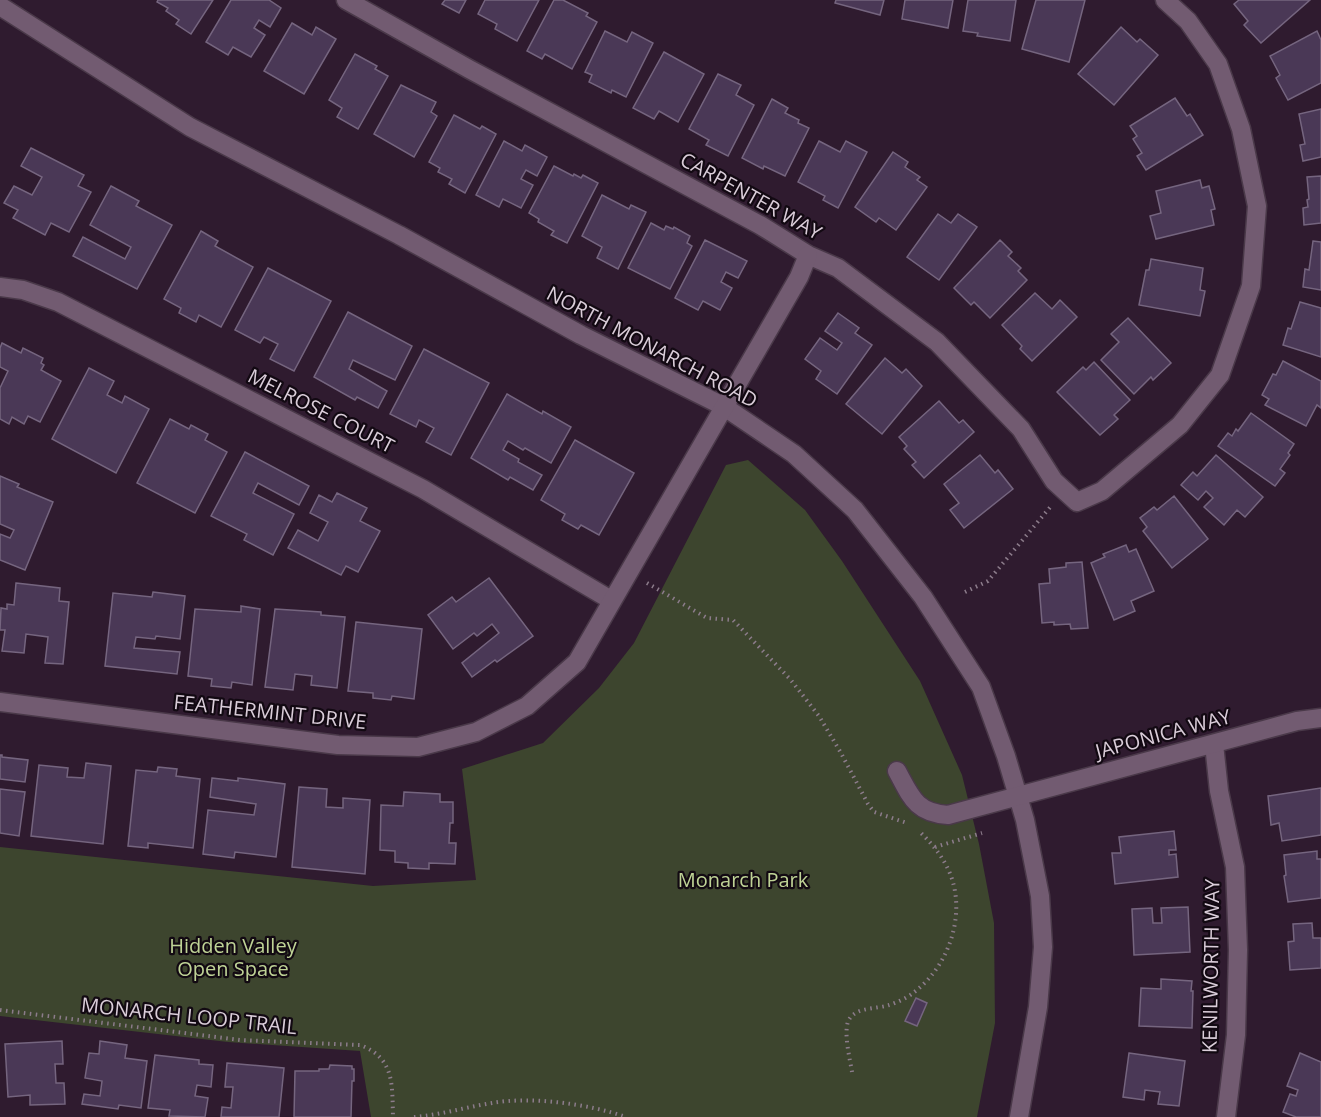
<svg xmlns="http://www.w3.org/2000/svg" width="1321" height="1117" viewBox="0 0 1321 1117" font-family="'Open Sans',sans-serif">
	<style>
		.green { fill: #3d452e }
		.building { fill: #4a3856; stroke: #75657f; stroke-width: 1.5 }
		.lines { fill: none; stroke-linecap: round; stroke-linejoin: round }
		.minor-casing { stroke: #4a3949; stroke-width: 21 }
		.path { stroke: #8c7c8b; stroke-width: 4; stroke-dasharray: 1.5 4.5; stroke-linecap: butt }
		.minor { stroke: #725b71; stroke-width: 18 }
		.labels { text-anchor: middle; stroke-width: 4.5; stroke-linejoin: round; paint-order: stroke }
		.street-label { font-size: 20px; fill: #dacdd9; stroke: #120912 }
		.park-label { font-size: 20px; fill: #bfd396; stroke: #120912 }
	</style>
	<rect width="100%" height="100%" fill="#2f1b2f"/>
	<path class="green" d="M748,460L805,510L842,561L920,681L962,775L979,844L994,923L995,1023L977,1117H371L360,1051L228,1042L0,1016V847L373,886L476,880L462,769L543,743L599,688L634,643L726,465Z"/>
	<g class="building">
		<path d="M158,0H213L191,34L176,24L179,20L166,11L168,8L157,2Z"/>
		<path d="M231,0H269L281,8L270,27L259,20L254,28L265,35L251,57L233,47L228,55L206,42Z"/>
		<path d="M445,0H466L459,13L442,4Z"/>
		<path d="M485,0H539L517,41L495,29L497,24L478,14Z"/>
		<path d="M554,0H563L588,13L586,16L597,22L572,69L545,54L542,59L527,51Z"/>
		<path d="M836,0H884L880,15L835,3Z"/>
		<path d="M905,0H953L948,28L902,19Z"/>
		<path d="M968,0H1016L1010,41L977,36L978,33L963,31Z"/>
		<path d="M1036,0H1085L1069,62L1022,49Z"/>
		<path d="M1239,0H1310L1261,43L1244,25L1248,21L1234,4Z"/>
		<path d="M292,23L312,35L316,27L336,39L304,94L264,71Z"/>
		<path d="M1121,27L1137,42L1140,39L1158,55L1114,105L1078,74Z"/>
		<path d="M605,31L627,42L632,32L653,43L626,97L612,90L611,93L589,82L592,75L585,72Z"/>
		<path d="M1317,31L1321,40V83L1288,100L1276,78L1280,75L1270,56Z"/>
		<path d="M664,52L704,74L678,122L659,111L654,119L633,108Z"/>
		<path d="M355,54L377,66L375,69L388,76L358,129L337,117L342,108L329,100Z"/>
		<path d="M718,74L741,85L736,95L754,105L728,156L706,145L709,140L689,129Z"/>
		<path d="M401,85L436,102L431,112L437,116L414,157L374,134Z"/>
		<path d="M1175,98L1187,116L1190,114L1203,135L1146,170L1137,156L1142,153L1133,139L1137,136L1130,126Z"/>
		<path d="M772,99L788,108L785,113L799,120L798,123L809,128L785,176L764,166L763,169L742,158Z"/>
		<path d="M1321,109V157L1303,161L1300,145L1305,144L1299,114Z"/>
		<path d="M454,115L480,129L482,126L496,134L465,193L449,184L452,179L438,172L440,168L429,162Z"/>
		<path d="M504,141L522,151L525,145L547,157L537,176L526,170L521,179L533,185L521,208L503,199L499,207L476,195Z"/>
		<path d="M819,141L840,152L846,141L867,152L838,208L823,200L825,196L798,182Z"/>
		<path d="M31,148L84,175L78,186L91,192L69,232L51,223L45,235L13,218L18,210L4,203L14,186L32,195L42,177L21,166Z"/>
		<path d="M893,152L908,162L905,167L920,177L917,180L927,187L896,230L879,218L876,222L855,207Z"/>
		<path d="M554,166L573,176L574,174L581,178L583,175L598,183L567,243L551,235L554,231L538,222L539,219L529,213Z"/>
		<path d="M1321,176V223L1304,225L1303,208L1308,207L1307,200L1309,199L1307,177Z"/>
		<path d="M1200,180L1202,188L1209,186L1215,209L1211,210L1214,225L1156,239L1150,216L1161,213L1156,191Z"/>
		<path d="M111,186L139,201L136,206L172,225L137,289L73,256L83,237L125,259L131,247L90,225Z"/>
		<path d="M602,195L629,209L631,205L646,212L618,269L597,258L602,247L582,236Z"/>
		<path d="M938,214L951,223L958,214L977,227L939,280L907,257Z"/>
		<path d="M651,223L664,230L666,226L673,229L674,227L690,236L687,243L692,246L670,289L628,268Z"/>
		<path d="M201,231L218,241L215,246L253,267L221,327L199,315L196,322L179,313L181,308L164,299Z"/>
		<path d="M705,240L747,261L738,278L726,272L721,282L732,288L720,310L703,301L698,310L675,298Z"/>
		<path d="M1000,240L1012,252L1008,256L1021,268L1018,271L1027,280L990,318L974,302L971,305L954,288Z"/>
		<path d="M1313,241L1321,242V290L1303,287L1305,269L1309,270Z"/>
		<path d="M1151,259L1203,268L1200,290L1205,291L1200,316L1139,305L1146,270H1149Z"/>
		<path d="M268,268L331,301L294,371L270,359L278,344L264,337L260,343L235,330Z"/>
		<path d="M1035,293L1052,309L1060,300L1077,317L1032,361L1020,349L1022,346L1002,325Z"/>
		<path d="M1300,302L1321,308V357L1283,345L1288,328L1291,329Z"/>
		<path d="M348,312L412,346L395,380L353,360L349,369L387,391L378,408L357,397L355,400L314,377Z"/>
		<path d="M838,313L859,328L855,333L872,345L837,394L816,379L821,371L805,359L820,338L837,350L842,343L825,331Z"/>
		<path d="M1128,318L1171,363L1153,380L1151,377L1134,394L1101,360L1119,342L1111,334Z"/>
		<path d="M2,343L21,353L23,348L43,358L41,363L44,365L41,370L61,381L40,422L28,416L24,424L12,417L9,424L0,419V388L8,371L0,367V348Z"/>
		<path d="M424,349L489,383L451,455L426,442L434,428L419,420L416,427L390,414Z"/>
		<path d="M885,358L902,373L906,369L922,386L882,434L846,404Z"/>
		<path d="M1283,361L1321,381V408L1317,405L1306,426L1265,405L1269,399L1262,395L1273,374L1276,375Z"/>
		<path d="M1094,362L1130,400L1114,415L1118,419L1100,435L1057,392L1083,367L1086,370Z"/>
		<path d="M89,368L114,381L107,395L122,403L125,396L149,409L116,473L52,439Z"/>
		<path d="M507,394L542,414L543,411L571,427L551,463L525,448L523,450L508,441L503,450L519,459L518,462L542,475L533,490L510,477L508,480L471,458Z"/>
		<path d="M939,401L959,423L963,420L974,432L924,478L912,465L916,462L904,449L907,446L899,437Z"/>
		<path d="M1251,413L1294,444L1288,453L1290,455L1280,469L1285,473L1275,486L1218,446L1228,433L1232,436L1236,429L1238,431Z"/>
		<path d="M170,419L189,429L191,425L208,434L205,440L227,452L195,513L137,483Z"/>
		<path d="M575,440L634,473L599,535L581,525L578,529L562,520L565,514L541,500Z"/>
		<path d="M245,452L309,486L299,505L258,483L253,493L294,514L273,555L244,540L247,534L211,516Z"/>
		<path d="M980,455L995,473L998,470L1013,489L964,528L950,510L959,503L944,484Z"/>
		<path d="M1216,455L1263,497L1245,517L1237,510L1224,525L1204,507L1213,498L1206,491L1198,500L1181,485L1193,472L1197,476Z"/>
		<path d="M0,476L19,484L17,487L53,502L25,570L0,560V534L10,538L14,530L0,524Z"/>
		<path d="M337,493L367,508L360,521L380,531L358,572L346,566L341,575L288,548L298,530L318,541L328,522L310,513L319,495L332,502Z"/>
		<path d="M1174,496L1208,539L1172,568L1143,531L1147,527L1140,518L1154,507L1157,510Z"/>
		<path d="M1126,545L1129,552L1136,549L1154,591L1131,601L1135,611L1114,620L1091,563L1105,557L1103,554Z"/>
		<path d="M1082,562L1088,628L1071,629L1070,624L1054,625V622L1042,623L1039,584L1050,583L1049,569L1066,567V563Z"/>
		<path d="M489,578L533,636L497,662L495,660L472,677L462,663L499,633L492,624L477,636L474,633L453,649L428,615L452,597L456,602Z"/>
		<path d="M16,583L60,588L59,601L69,602L63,664L45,663L48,637L26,634L24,653L2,651L5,630H0L1,608L7,609V604L14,605Z"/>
		<path d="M153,592L185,596L180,639L156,636L155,639L136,637L134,648L180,652L177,674L105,666L113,593L152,597Z"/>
		<path d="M241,606L260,609L252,685L232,682L231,688L211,686L212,679L188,676L195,609L241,612Z"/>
		<path d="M275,609L321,612V615L345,617L337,688L311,685L312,676L295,674L293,690L265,687Z"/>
		<path d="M356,622L422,629L414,699L392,696L391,700L373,698V693L348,691Z"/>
		<path d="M0,755H2V757L28,760L25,782L0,779Z"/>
		<path d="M86,763L111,766L103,844L31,836L39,765L68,768L67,777L84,778Z"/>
		<path d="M158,767L177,769L176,776L200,779L193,848L148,843V848L128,846L136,770L157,772Z"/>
		<path d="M212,778L238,781V778L285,784L276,857L235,852L234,858L203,854L208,810L254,815L256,804L210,797Z"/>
		<path d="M299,787L327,789L326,807L343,808V798L370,800L365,874L292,867Z"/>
		<path d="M1321,788V835L1282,841L1279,823L1271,825L1268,796Z"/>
		<path d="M0,789L25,792L19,836L0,833Z"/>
		<path d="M404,792L440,794V802H453V823H450L449,843H456L455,864L429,863V869L408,868V863L395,862V851L380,850L381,805L403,806Z"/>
		<path d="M1174,831L1176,850H1169V855L1176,854L1178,877L1115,884L1112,853H1121L1119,837Z"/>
		<path d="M1317,851V859H1321V898L1288,902L1284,876L1286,875L1284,855Z"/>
		<path d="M1188,907L1190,952L1134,955L1132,909L1152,908L1153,923H1162L1161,908Z"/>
		<path d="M1312,923L1313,938H1321V968L1290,970L1288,942L1294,941L1293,924Z"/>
		<path d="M1161,979L1192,981L1191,991H1193L1192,1028L1139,1026L1141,988L1161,989Z"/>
		<path d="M916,998L927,1003L917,1026L905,1021Z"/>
		<path d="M62,1041L63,1064H55L56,1083H64L65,1104L30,1105V1095L8,1097L5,1044Z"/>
		<path d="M100,1041L127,1045L125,1058L147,1061L141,1108L119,1105L118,1109L82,1104L84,1094L100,1096L102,1081L85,1078L89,1053L99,1054Z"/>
		<path d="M1129,1053L1185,1061L1179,1106L1158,1104L1160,1092L1145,1090L1144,1100L1123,1097Z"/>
		<path d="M1300,1053L1321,1062V1117H1296L1283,1112L1290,1094L1296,1096L1298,1090L1287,1086Z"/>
		<path d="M155,1055L199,1060V1064L213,1065L211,1087L197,1085L195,1096L208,1098L205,1117L169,1116L170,1110L148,1108Z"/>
		<path d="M227,1063L284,1068L279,1117H221L222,1107L231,1108L233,1087H225Z"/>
		<path d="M330,1065L352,1066V1069H354V1081H352L351,1117H294L295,1071H319V1069H329Z"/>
	</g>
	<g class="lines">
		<defs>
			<g id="minor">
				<path d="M346,0L469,69L760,225L808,255L838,268L937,342L1021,429L1054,481L1077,502L1102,491L1180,425L1220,375L1251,286L1257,206L1241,129L1218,64L1188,21L1165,0"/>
				<path d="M0,6L190,127L399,235L581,335L723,406L794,454L855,510L923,597L981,687L1006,756L1025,820L1040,896L1043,947L1038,1007L1019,1117"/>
				<path d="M0,287L23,290L58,302L423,489L611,600"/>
				<path d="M0,702L338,745L418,747L476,732L527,706L577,662L799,277L808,255"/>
				<path d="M1214,744L1219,791L1235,867L1238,950L1236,1035L1226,1117"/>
				<path d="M897,771C911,797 916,813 948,815L1297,721L1321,718"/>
			</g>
		</defs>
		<use href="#minor" class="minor-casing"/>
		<g class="path">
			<path d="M647,583L707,618L733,620L790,679L819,716L841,753L868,804L874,812L907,823"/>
			<path d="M965,592L988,581L1052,505"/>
			<path d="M935,847L982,833"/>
			<path d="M0,1010L240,1040L360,1045C395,1058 392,1085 393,1117"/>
			<path d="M852,1072C850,1059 842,1028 850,1018C858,1007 877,1009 889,1005C896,1003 907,998 913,993C950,966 968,911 948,869C941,854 931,843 920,832"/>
			<path d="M414,1117C440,1115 466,1107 492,1103C531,1096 589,1104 626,1117"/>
		</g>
		<use href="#minor" class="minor"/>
	</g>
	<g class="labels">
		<g class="street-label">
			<text transform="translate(751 196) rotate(29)" y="7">CARPENTER WAY</text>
			<text transform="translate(652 347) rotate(28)" y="7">NORTH MONARCH ROAD</text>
			<text transform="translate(321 411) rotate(27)" y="7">MELROSE COURT</text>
			<text transform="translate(270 712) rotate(6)" y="7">FEATHERMINT DRIVE</text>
			<text transform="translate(1163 734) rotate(-15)" y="7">JAPONICA WAY</text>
			<text transform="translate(1211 966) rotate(-89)" y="7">KENILWORTH WAY</text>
			<text transform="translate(189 1016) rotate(6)" y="7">MONARCH LOOP TRAIL</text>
		</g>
		<g class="park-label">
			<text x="743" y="887">Monarch Park</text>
			<text x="233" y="953">Hidden Valley<tspan x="233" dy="23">Open Space</tspan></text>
		</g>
	</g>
</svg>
